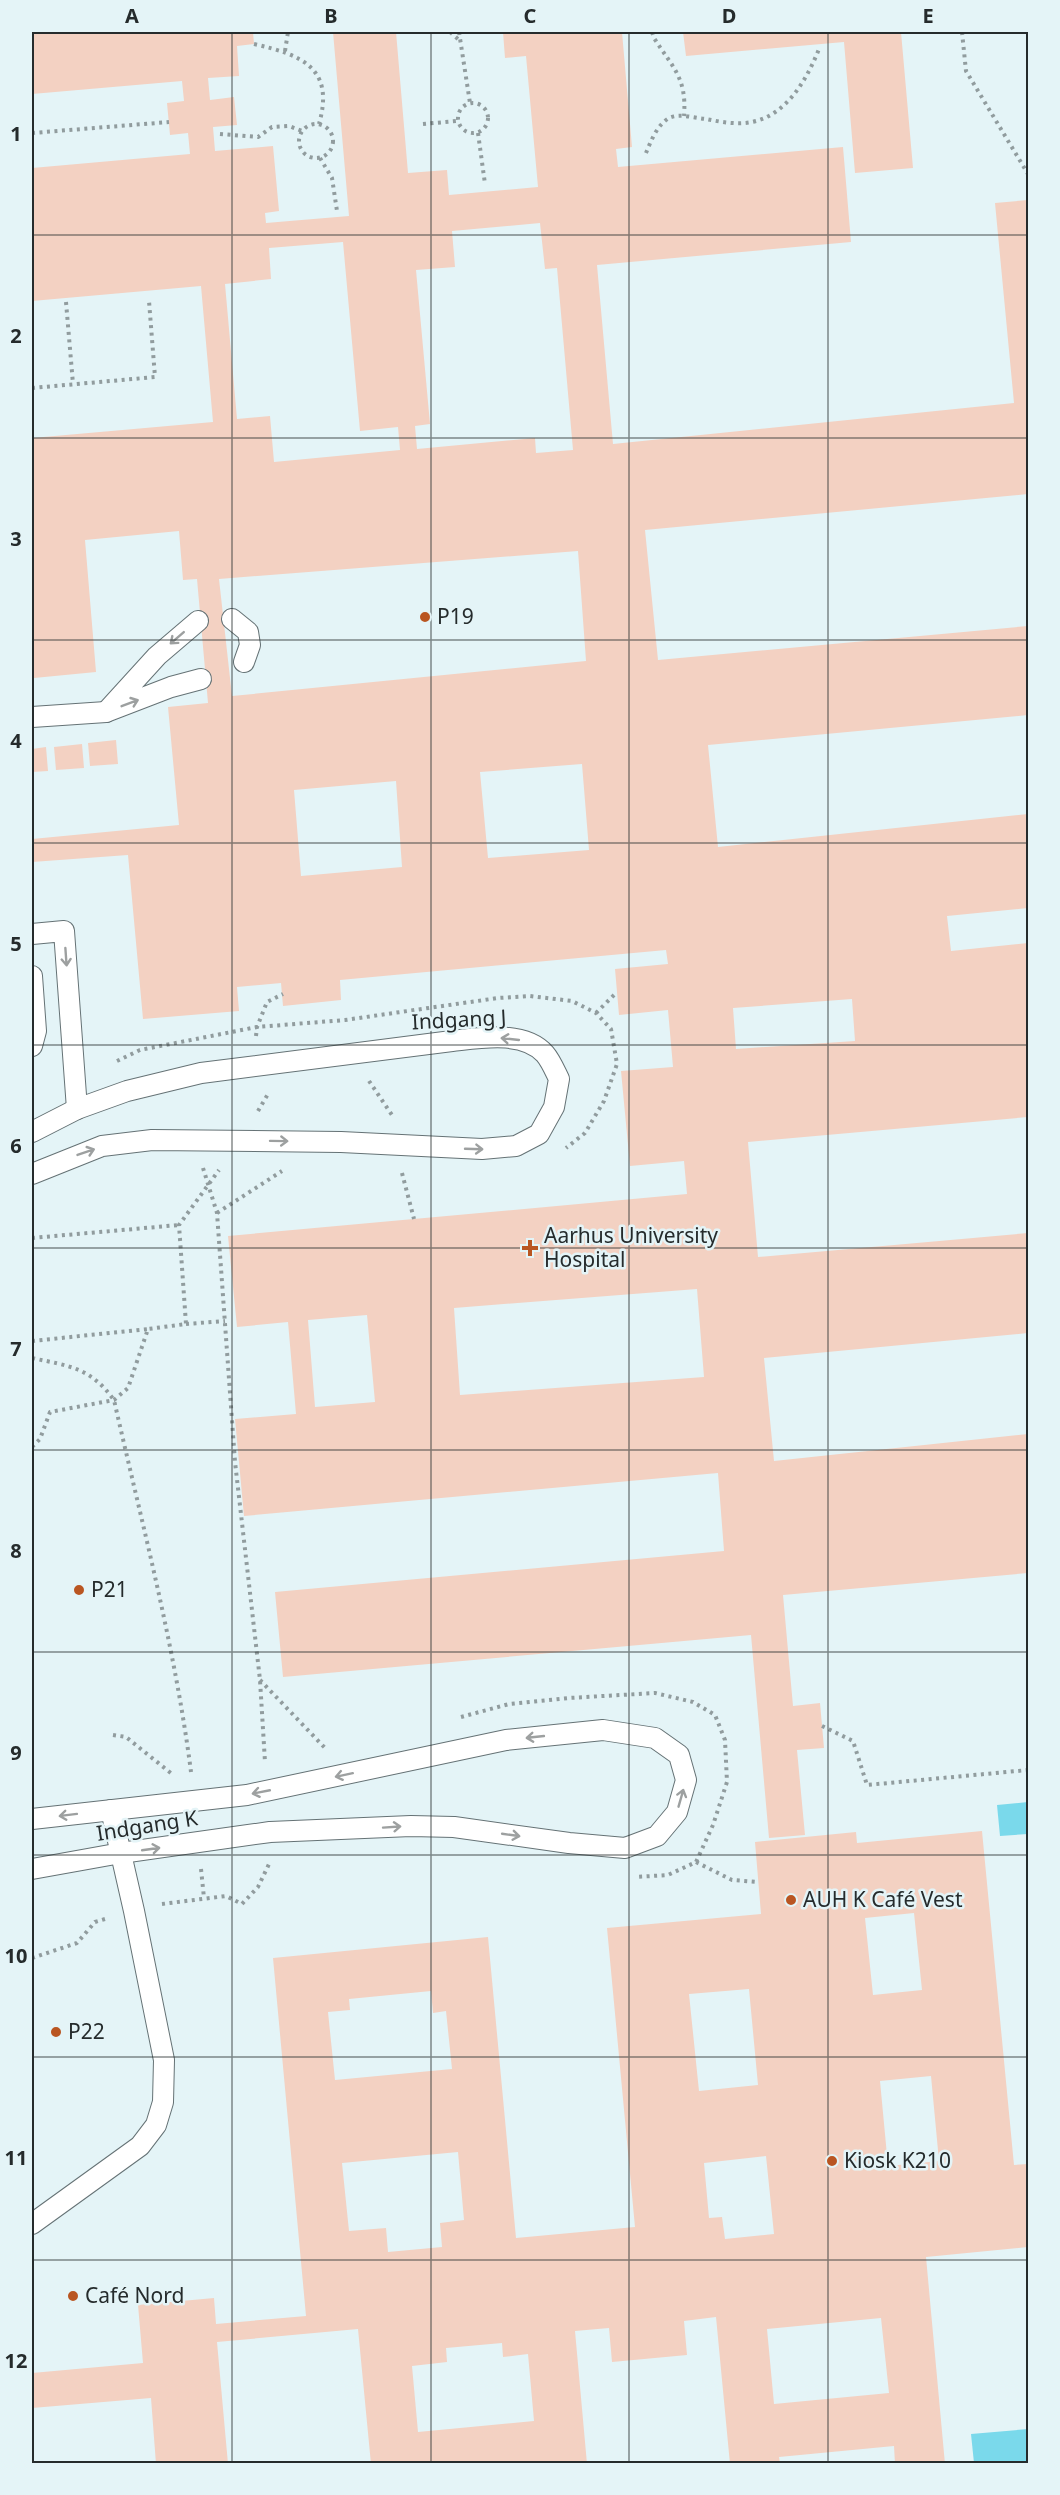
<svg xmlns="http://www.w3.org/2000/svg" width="1060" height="2495" viewBox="0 0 1060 2495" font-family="'Noto Sans',sans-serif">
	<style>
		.garden { fill: #7ad9eb }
		.building { fill: #f3d1c2; fill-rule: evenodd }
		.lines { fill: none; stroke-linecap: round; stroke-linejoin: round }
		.lane-casing { stroke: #657275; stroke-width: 22 }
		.path { stroke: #919c9e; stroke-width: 4; stroke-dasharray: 3 4.5; stroke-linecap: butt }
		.lane { stroke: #fff; stroke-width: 20 }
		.oneway { stroke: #9da0a0 }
		.grid { fill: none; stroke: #252b2c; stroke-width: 1.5; stroke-opacity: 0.55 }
		.poi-dot { fill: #b95521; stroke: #e4f4f7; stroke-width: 2 }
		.labels { text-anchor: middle; stroke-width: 5; stroke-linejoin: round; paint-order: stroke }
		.poi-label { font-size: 21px; fill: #252b2c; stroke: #e4f4f7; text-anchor: start }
		.street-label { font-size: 21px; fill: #252b2c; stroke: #e4f4f7 }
		.neatline { fill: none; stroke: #252b2c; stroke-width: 2 }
		.grid-label { font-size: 20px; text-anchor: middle; font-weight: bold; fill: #252b2c }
	</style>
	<rect width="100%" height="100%" fill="#e4f4f7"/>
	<g class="garden">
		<path d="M1028,1802V1834L1000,1836L997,1805Z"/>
		<path d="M1028,2429V2463H974L971,2434Z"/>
	</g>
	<g class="building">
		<path d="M32,32H253L254,44L237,46L239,76L208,78L210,100L234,97L237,125L213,127L215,151L273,146L279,211L265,213L266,223L349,216L333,32H396L408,173L447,170L449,195L538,187L526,56L505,58L503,32H622L632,147L616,149L618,167L843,147L851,242L597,265L613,444L1014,403L995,203L1028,200V494L645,530L658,660L1028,626V715L708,745L718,847L1028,814V908L947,916L951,951L1028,943V1117L748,1142L758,1257L1028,1233V1333L764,1358L774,1461L1028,1434V1573L783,1595L793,1706L820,1703L824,1748L797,1750L805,1835L769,1838L751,1635L283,1677L275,1592L724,1551L718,1473L244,1516L235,1419L296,1414L288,1322L237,1327L228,1236L687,1194L684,1161L630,1166L621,1071L673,1067L668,1010L619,1015L615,969L668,964L666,950L340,980L341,1000L283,1006L281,983L237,987L239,1011L143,1019L128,855L32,862V839L179,825L168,707L208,703L197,579L183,580L179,531L85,540L96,672L34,678L32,668V438L213,422L201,286L32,301V168L190,154L188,133L170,135L167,103L184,101L182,81L32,94ZM540,223L545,269L557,268L573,450L536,453L535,438L417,449L415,426L430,424L416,270L455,267L452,231ZM343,242L360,431L398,427L400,450L274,462L270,416L237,419L225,284L271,279L269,248ZM578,551L586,661L232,696L219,579ZM582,764L589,850L488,858L480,772ZM396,781L402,867L301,876L294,790ZM852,999L855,1041L736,1049L733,1008ZM697,1289L704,1377L460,1395L454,1308ZM367,1315L375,1402L315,1407L308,1320Z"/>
		<path d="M683,32H901L913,168L855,173L844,42L686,56Z"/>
		<path d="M116,740L118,764L90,766L88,743Z"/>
		<path d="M82,744L84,768L56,770L54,747Z"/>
		<path d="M46,747L48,771L32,772V749Z"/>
		<path d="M982,1831L1014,2165L1028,2164V2247L926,2257L945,2464H895L894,2446L779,2457L780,2464H730L716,2317L684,2321L687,2355L612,2362L609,2328L575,2331L587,2464H371L358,2329L217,2342L228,2464H156L151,2398L32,2408V2373L143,2363L138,2305L214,2298L216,2324L306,2316L273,1958L488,1937L516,2238L635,2227L607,1928L761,1914L755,1842L856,1832L857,1843ZM914,1913L922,1990L873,1995L865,1918ZM749,1989L758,2085L699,2091L689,1994ZM431,1991L433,2013L446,2011L452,2069L335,2080L328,2012L350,2010L349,1999ZM931,2076L939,2161L888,2166L880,2081ZM458,2152L464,2220L440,2223L442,2247L388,2252L386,2228L349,2231L342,2163ZM766,2156L774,2234L725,2239L722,2217L709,2218L704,2163ZM881,2318L889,2393L774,2404L767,2329ZM502,2343L503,2357L528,2354L534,2421L418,2432L412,2366L447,2362L446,2348Z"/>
	</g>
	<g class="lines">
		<defs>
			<g id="lane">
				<path d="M232,619L248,632L250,645L244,662"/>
				<path d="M198,621L157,656L106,712L171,687L201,679"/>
				<path d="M32,717L106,712"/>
				<path d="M32,934L64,931L77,1109"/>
				<path d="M32,976L36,1031L32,1046"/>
				<path d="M32,1132L77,1109L127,1091L201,1073L452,1041C480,1038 524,1030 545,1054C551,1061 555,1071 559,1079L554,1107L539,1134L516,1146L482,1149L341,1142L152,1140L102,1146L32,1174"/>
				<path d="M32,1819L247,1795L506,1740L603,1730L655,1738L679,1755L686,1780L677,1812L657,1836L625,1848L569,1843L454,1827L411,1826L270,1832L121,1853L32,1869"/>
				<path d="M32,2224L140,2146L156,2125L163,2102L164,2060L134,1911L111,1810"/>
			</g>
		</defs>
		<use href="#lane" class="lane-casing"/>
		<g class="path">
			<path d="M450,32L458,39"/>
			<path d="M459,32L470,103"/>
			<path d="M652,32L654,38C673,68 687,78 684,116"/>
			<path d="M962,32L966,71L1028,174"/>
			<path d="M254,44C302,55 335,68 319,124"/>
			<path d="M285,51L288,32"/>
			<circle cx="473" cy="118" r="15"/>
			<path d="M423,124L457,121"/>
			<circle cx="316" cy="141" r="17"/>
			<path d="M32,133L169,122"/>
			<path d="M478,133L485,184"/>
			<path d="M220,134L258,137L272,127L289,126L302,131"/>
			<path d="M646,153C651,141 657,125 669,118C680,113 694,118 706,119C721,122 737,125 752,122C787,115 807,79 819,49"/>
			<path d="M320,158L332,178L337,211"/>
			<path d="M66,302L73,384"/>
			<path d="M32,388L155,377L149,301"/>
			<path d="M596,1013L616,993"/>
			<path d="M256,1036L257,1027L267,1002L283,994"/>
			<path d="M117,1061L140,1050L257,1027L345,1020L498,998L530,996L572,1001L596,1013L611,1029L617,1064L604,1101L585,1133L566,1148"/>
			<path d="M369,1081L392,1115"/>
			<path d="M258,1111L268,1094"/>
			<path d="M203,1168L217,1213L235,1462L260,1680L265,1762"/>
			<path d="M402,1173L414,1219"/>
			<path d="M217,1213L282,1171"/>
			<path d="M32,1238L179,1225"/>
			<path d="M186,1324L225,1321"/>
			<path d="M32,1341L148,1329"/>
			<path d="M32,1358C69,1366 90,1367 114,1400C142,1524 175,1647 191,1772"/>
			<path d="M32,1447L40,1439L50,1412L114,1400L128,1388L148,1329L186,1324L179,1225L219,1170"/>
			<path d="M260,1680L325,1748"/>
			<path d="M461,1717L509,1704L569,1698L655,1693L693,1702L715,1715L725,1740L727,1782L713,1825L696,1862L668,1875L636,1877"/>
			<path d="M822,1726L853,1741L867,1785L1028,1770"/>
			<path d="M113,1735L126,1737L172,1774"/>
			<path d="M696,1862L732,1880L758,1882"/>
			<path d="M201,1869L204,1898"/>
			<path d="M162,1904L226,1896L242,1904L258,1887L270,1862"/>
			<path d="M32,1958L77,1943L95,1922L105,1919"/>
		</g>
		<use href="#lane" class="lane"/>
	</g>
	<defs><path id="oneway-shaft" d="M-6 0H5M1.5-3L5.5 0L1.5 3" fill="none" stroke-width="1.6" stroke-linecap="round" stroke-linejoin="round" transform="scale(1.5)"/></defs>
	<g class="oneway">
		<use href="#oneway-shaft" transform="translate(177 638) rotate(139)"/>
		<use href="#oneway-shaft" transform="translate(130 703) rotate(-21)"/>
		<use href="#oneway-shaft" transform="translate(66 957) rotate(86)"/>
		<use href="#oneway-shaft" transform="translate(510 1039) rotate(-174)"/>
		<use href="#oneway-shaft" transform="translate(279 1141) rotate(1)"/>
		<use href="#oneway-shaft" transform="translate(474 1149) rotate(2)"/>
		<use href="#oneway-shaft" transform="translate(86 1152) rotate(-19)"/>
		<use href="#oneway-shaft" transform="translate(535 1737) rotate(174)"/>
		<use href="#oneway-shaft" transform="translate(344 1775) rotate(168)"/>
		<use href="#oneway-shaft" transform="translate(261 1792) rotate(169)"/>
		<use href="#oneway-shaft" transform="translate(681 1798) rotate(-74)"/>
		<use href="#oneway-shaft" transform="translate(68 1815) rotate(173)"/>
		<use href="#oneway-shaft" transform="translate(392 1827) rotate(-4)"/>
		<use href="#oneway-shaft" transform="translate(511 1835) rotate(8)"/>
		<use href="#oneway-shaft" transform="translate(151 1849) rotate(-8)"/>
	</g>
	<path class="grid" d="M232,32V2464M431,32V2464M629,32V2464M828,32V2464M32,235H1028M32,438H1028M32,640H1028M32,843H1028M32,1045H1028M32,1248H1028M32,1450H1028M32,1652H1028M32,1855H1028M32,2057H1028M32,2260H1028"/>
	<g class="poi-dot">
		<circle cx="425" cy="617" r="6"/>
		<path d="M527 1239h6v6h6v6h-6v6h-6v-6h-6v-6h6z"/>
		<circle cx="79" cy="1590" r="6"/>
		<circle cx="791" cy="1900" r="6"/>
		<circle cx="56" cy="2032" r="6"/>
		<circle cx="832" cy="2161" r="6"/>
		<circle cx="73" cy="2296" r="6"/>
	</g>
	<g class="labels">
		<g class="poi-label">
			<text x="437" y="624">P19</text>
			<text x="544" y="1243">Aarhus University<tspan x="544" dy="24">Hospital</tspan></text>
			<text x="91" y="1597">P21</text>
			<text x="803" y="1907">AUH K Café Vest</text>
			<text x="68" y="2039">P22</text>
			<text x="844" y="2168">Kiosk K210</text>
			<text x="85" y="2303">Café Nord</text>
		</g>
		<g class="street-label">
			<text transform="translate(459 1020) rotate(-3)" y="7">Indgang J</text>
			<text transform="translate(147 1826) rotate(-9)" y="7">Indgang K</text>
		</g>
	</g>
	<rect width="1060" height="2495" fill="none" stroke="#e4f4f7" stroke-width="66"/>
	<rect x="33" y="33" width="994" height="2429" class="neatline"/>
	<g class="grid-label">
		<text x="132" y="23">A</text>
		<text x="331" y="23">B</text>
		<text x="530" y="23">C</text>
		<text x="729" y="23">D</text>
		<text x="928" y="23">E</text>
		<text x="16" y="141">1</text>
		<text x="16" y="343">2</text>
		<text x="16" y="546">3</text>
		<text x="16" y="748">4</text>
		<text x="16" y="951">5</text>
		<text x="16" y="1153">6</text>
		<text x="16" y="1356">7</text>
		<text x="16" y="1558">8</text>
		<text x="16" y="1760">9</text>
		<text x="16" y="1963">10</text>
		<text x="16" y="2165">11</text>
		<text x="16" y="2368">12</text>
	</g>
</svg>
